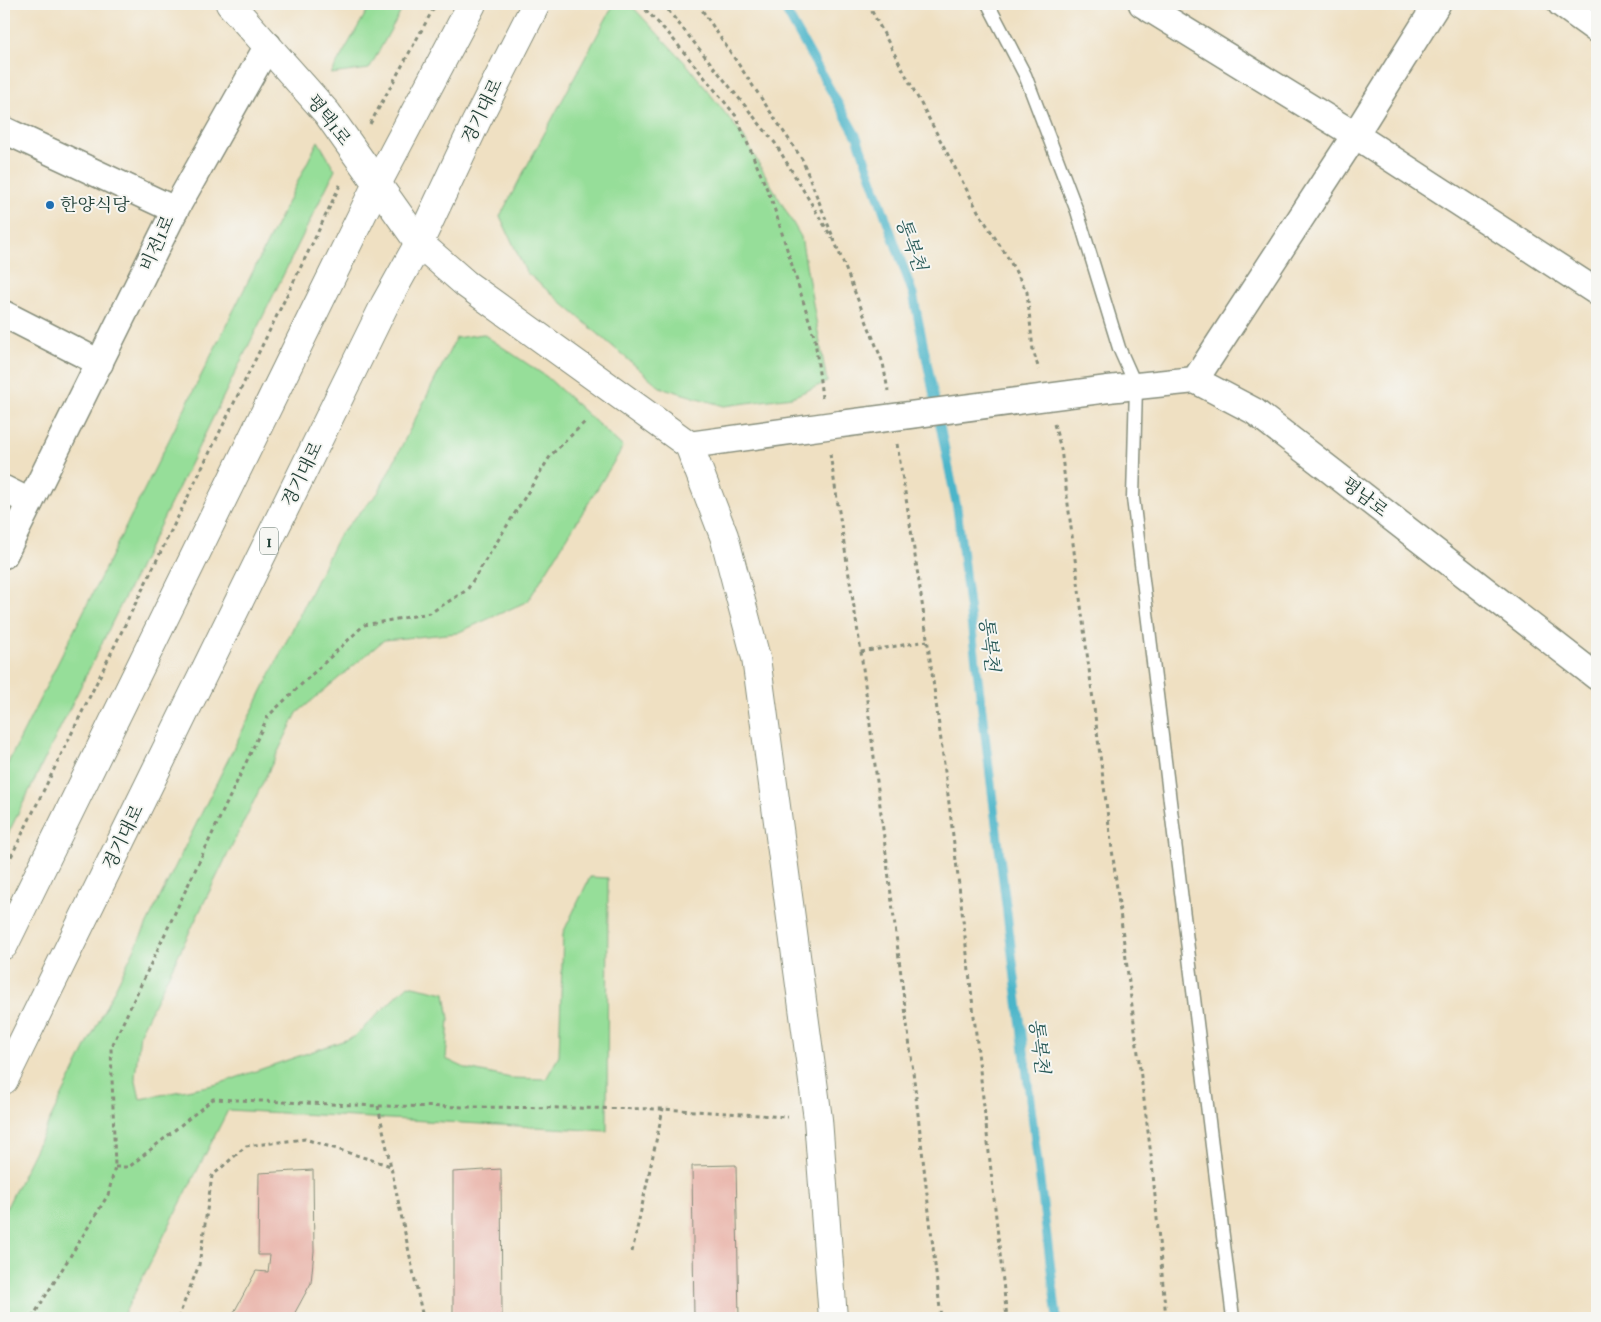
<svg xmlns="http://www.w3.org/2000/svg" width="1601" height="1322" viewBox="0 0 1601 1322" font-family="'IM FELL French Canon','Noto Serif KR',serif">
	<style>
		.green { fill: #96de99; stroke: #5a8e66 }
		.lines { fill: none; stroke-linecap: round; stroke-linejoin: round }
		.stream { stroke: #4bb5c9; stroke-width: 9 }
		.building { fill: #e9b2a8 }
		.service-casing { stroke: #878e7b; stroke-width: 15 }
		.minor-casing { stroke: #878e7b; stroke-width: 29 }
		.tertiary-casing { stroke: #878e7b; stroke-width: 30 }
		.primary-casing { stroke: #878e7b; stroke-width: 30 }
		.path { stroke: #878e7b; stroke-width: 3; stroke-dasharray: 4 4; stroke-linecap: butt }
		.service { stroke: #fff; stroke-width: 12 }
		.minor { stroke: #fff; stroke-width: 26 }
		.tertiary { stroke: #fff; stroke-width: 28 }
		.primary { stroke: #fff; stroke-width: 28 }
		.minor-bridge-casing { stroke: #878e7b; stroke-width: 29; stroke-linecap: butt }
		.minor-bridge { stroke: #fff; stroke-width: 26 }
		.poi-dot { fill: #1f6fb2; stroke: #f6f6f2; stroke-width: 2 }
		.labels { text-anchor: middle; stroke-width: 4; stroke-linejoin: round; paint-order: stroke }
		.shield { fill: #f6f6f2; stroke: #60746d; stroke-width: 1 }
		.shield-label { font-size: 16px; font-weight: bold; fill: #1f3d34 }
		.street-label { font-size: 18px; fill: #1f3d34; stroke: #f6f6f2 }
		.poi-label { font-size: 18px; fill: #1f3d34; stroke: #f6f6f2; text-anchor: start }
		.water-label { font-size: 19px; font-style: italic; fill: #2a5b59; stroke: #f6f6f2 }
	</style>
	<rect width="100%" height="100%" fill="#f6f6f2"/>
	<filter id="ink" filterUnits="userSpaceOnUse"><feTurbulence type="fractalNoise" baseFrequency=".02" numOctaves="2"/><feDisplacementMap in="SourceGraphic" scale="10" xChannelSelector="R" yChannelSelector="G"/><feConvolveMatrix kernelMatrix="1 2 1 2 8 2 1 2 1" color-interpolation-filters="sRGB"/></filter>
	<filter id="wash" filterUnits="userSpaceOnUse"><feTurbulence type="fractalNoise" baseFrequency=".0096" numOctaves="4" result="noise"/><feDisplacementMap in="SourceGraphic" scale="20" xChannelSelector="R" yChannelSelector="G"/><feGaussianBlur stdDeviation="1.12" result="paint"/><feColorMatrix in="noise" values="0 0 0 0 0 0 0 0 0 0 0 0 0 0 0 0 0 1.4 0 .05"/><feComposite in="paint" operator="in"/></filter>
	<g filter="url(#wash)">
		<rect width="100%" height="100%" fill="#efe0c2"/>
		<g class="green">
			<path d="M371,4H405L369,69L331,74Z"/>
			<path d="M614,4H630L689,67L743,136L801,237L827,382L792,397L724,406L660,387L526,272L500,216Z"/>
			<path d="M318,141L335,170L4,842V771Z"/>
			<path d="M483,334L547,377L623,447L528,601L457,633L384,640L297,713L140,1033L135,1077L140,1099L218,1084L354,1037L408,985L445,993L449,1019L446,1059L467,1069L511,1078L546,1079L559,1056L563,933L590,877L608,878L607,1131L228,1110L122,1318H4V1213L339,535L378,493L456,338Z"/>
		</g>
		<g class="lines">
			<path class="stream" d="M782,4L857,137L913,294L957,508L1057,1318"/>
		</g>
		<g id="blocks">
			<g class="building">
				<path d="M736,1165L739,1318H694L692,1166Z"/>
				<path d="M501,1169L502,1318H453V1172Z"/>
				<path d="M313,1170L314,1251L311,1283L292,1318H231L256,1271L268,1272L270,1255H258L259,1173Z"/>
			</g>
		</g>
	</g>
	<g filter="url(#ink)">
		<use href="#blocks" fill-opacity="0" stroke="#878e7b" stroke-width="1"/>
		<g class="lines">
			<defs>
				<path id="service" d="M988,4L1025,75L1077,211L1119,348L1136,386L1133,498L1233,1318"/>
				<g id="minor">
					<path d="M1142,4L1355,135L1597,292"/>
					<path d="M1561,4L1597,30"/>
					<path d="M4,130L175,210"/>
					<path d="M4,314L100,363"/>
					<path d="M1195,380L1355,135L1437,4"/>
					<path d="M1108,389L1195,380L1254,411L1597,677"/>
					<path d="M689,445L841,424"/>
					<path d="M4,489L30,502"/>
					<path d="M4,555L175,210L268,45"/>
				</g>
				<path id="tertiary" d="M230,4L327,113L419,243L466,284L689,445L724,536L756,658L818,1119L833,1318"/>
				<g id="primary">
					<path d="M4,945L377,184L472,4"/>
					<path d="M4,1080L385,304L419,243L476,122L536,4"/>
				</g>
			</defs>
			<use href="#service" class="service-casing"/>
			<use href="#minor" class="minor-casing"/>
			<use href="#tertiary" class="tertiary-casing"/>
			<use href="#primary" class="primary-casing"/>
			<g class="path">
				<path d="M640,4L669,34L736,116L772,201L815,339L822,398"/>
				<path d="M663,4L775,143L832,238"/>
				<path d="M698,4L802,159L883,363L888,391"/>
				<path d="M868,4L978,211L1008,258L1027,292L1033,350L1039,370"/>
				<path d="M370,124L436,4"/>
				<path d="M1054,424L1061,449L1152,1163L1166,1318"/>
				<path d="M897,444C946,733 975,1027 1007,1318"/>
				<path d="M830,454L861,652L915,1088L941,1318"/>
				<path d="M861,652L927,641"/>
				<path d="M4,871L315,238L341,183"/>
				<path d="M378,1106L423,1318"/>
				<path d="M115,1167H129L213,1099L378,1106L663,1109L788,1117"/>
				<path d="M632,1252L663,1109"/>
				<path d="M32,1318L108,1195L115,1167L111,1048L268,716L364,625L430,613L467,590L551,455L587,420"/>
				<path d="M178,1318L199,1265L212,1176L246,1146L305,1139L391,1166"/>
			</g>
			<use href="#service" class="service"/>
			<use href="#minor" class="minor"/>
			<use href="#tertiary" class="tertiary"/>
			<use href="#primary" class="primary"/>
			<defs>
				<path id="minor-bridge" d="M841,424L1108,389"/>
			</defs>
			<use href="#minor-bridge" class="minor-bridge-casing"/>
			<use href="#minor-bridge" class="minor-bridge"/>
		</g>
	</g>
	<circle class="poi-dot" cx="50" cy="205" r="5"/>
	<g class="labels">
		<rect class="shield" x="260" y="527.5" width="18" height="27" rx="4"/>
		<g class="shield-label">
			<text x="269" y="547">1</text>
		</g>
		<g class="street-label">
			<text transform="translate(482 111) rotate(-64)" y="6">경기대로</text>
			<text transform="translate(329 120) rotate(52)" y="6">평택1로</text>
			<text transform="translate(157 243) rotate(-66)" y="6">비전1로</text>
			<text transform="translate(302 474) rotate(-64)" y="6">경기대로</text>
			<text transform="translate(1365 497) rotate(38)" y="6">평남로</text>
			<text transform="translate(123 837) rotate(-64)" y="6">경기대로</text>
		</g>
		<g class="poi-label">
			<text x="60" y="211">한양식당</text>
		</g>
		<g class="water-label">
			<text transform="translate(912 244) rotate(70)" y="7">통복천</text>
			<text transform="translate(990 644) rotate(83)" y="7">통복천</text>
			<text transform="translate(1040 1046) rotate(83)" y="7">통복천</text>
		</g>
	</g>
	<rect width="1601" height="1322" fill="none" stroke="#f6f6f2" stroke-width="20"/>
</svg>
